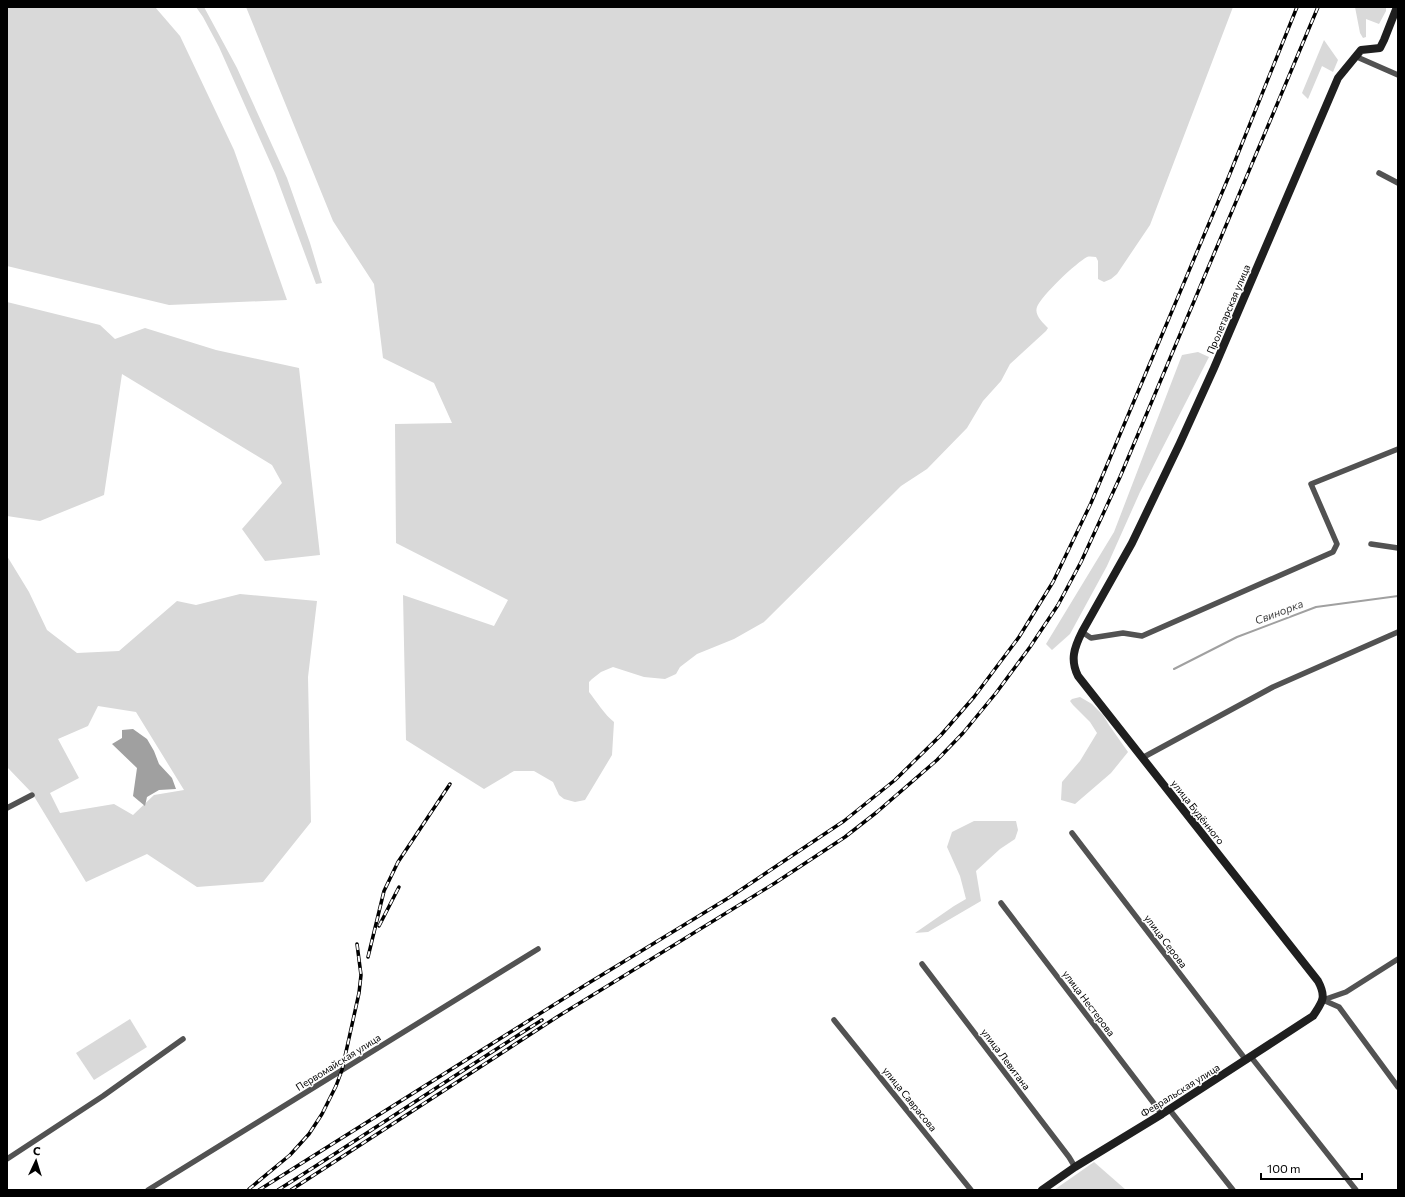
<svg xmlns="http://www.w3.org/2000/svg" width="1405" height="1197" viewBox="0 0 1405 1197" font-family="Commissioner,sans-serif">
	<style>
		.green { fill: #d9d9d9; fill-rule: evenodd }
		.water { fill: #a0a0a0 }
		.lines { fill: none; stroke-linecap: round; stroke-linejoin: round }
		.stream { stroke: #a0a0a0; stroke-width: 2 }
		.minor { stroke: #525252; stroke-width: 5.5 }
		.secondary { stroke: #1f1f1f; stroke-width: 8 }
		.rail-casing { stroke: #000; stroke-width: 3.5 }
		.rail { stroke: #fff; stroke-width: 2; stroke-dasharray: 6; stroke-linecap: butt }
		.labels { text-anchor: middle; stroke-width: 3; stroke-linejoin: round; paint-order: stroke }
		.street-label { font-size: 10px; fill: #000; stroke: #fff }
		.water-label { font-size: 11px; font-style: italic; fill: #414141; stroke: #fff }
	</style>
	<rect width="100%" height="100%" fill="#fff"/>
	<g class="green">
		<path d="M7,7H155L180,36L234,150L287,300L169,305L7,266Z"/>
		<path d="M196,7H204L237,68L287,178L310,243L322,283L316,284L275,173L219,47L203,17Z"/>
		<path d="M246,7H1233L1150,225L1117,274L1111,279L1104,282L1098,279V261L1096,257C1093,257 1090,256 1087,257C1077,262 1041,296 1037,307C1034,315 1043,323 1048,328L1046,331L1010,364L1001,381L983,401L967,428L927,469L901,486L764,622L734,639L697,654L680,667L676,674L665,679L644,677L613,667L601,672L592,679L589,682V692C596,701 605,715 614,722L612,755L585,800L575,802L564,799L559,795L553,782L534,771H514L484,789L406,740L403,595L494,626L508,600L396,543L395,424L452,423L434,383L383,358L374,284L333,221Z"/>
		<path d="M1355,7H1386V11L1379,24L1366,19V37L1363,38L1360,33Z"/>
		<path d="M1324,40L1338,60L1333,72L1322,66L1308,99L1302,93Z"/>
		<path d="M7,302L100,325L115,339L145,328L216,350L299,368L320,555L265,561L242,529L282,483L272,465L122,374L104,495L40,521L7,516Z"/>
		<path d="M1198,352L1209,357L1140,492L1107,566L1070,634L1052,650L1046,644L1114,532L1182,355Z"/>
		<path d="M7,556L29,592L47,630L77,653L119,651L177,601L196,605L240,594L317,601L308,677L311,822L263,882L197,887L147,854L86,882L32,793L7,767ZM98,706L136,712L184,790L154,795L133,815L114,804L60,813L50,793L79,778L58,739L88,726Z"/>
		<path d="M1080,697L1092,704L1103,715L1109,725L1128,752L1111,773L1075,804L1061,800L1062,782L1080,761L1097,733L1090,722L1073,705L1070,701L1072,699Z"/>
		<path d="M974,821H1016L1018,830L1015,839L1000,849L976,871L981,901L928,932L915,933L954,906L966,899L960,876L947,847L952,832Z"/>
		<path d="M130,1019L147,1047L94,1080L76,1053Z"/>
		<path d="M1094,1162L1126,1190H1054Z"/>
	</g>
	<path class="water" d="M133,729L147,739L154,751L159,764L172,778L176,789L159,790L147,797L145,806L133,796L137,768L112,744L122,738V730Z"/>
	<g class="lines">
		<path class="stream" d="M1174,669L1237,637L1316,607L1398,596"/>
		<g class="minor">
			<path d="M1357,57L1398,75"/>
			<path d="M1379,173L1398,183"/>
			<path d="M1371,544L1398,548"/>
			<path d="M1082,632L1091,638L1123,633L1142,636L1333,552L1337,544L1311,484L1398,449"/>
			<path d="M1142,758L1273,687L1398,632"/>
			<path d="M7,808L32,795"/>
			<path d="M1072,833L1246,1060"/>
			<path d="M1001,903L1162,1114"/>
			<path d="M922,964L1069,1157L1075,1167"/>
			<path d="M1323,1000L1339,1007L1398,1087"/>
			<path d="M1323,1000L1346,992L1398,959"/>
			<path d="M834,1020L971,1190"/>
			<path d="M1251,1057L1356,1190"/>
			<path d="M1169,1109L1233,1190"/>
			<path d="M7,1159L103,1096L183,1039"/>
			<path d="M148,1190L538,949"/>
		</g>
		<path class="secondary" d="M1042,1190L1075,1167L1162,1114L1313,1016C1322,1002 1327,998 1318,981L1078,676C1070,660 1074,648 1082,632L1132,543L1180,443L1214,368L1338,78L1361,50L1380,48L1384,40L1397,7"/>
		<defs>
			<g id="rail">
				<path d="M379,926L399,887"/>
				<path d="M368,957L384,891L398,862L450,784"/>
				<path d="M249,1189L290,1155L309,1134L322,1114L336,1086L342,1070L359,993L361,975L357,944"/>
				<path d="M259,1190L587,984L730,897L844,821L895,780L941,735L974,697L1019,637L1053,582L1091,503L1229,176L1297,7"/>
				<path d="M278,1190C367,1134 453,1076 542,1020"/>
				<path d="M291,1190L557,1017L775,883L845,837L877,812L937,760L963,733L996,693L1030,647L1058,605L1081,562L1120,477L1318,7"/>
			</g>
		</defs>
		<use href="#rail" class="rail-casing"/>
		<use href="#rail" class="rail"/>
	</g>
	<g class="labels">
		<g class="street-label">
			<text transform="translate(1228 309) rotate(-67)" y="4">Пролетарская улица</text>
			<text transform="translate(1198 812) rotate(52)" y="4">улица Будённого</text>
			<text transform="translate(1166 941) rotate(53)" y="4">улица Серова</text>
			<text transform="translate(1089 1003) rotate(53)" y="4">улица Нестерова</text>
			<text transform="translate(1006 1059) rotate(53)" y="4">улица Левитана</text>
			<text transform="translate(338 1062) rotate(-32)" y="4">Первомайская улица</text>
			<text transform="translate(1180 1090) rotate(-32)" y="4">Февральская улица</text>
			<text transform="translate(910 1099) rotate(51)" y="4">улица Саврасова</text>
		</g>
		<g class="water-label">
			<text transform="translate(1279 612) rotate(-21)" y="4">Свинорка</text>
		</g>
	</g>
	<rect width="1405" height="1197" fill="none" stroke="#000000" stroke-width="16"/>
	<g transform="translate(36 1161) rotate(4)" stroke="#ffffff" stroke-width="3" paint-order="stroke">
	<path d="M0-3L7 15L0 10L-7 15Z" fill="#000000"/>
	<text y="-6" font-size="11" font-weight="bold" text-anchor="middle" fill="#000000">С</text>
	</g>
	<path d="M1261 1173v6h101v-6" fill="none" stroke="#000000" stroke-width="2"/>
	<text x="1267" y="1173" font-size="12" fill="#000000" stroke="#ffffff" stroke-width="3" paint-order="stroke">100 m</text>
</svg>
